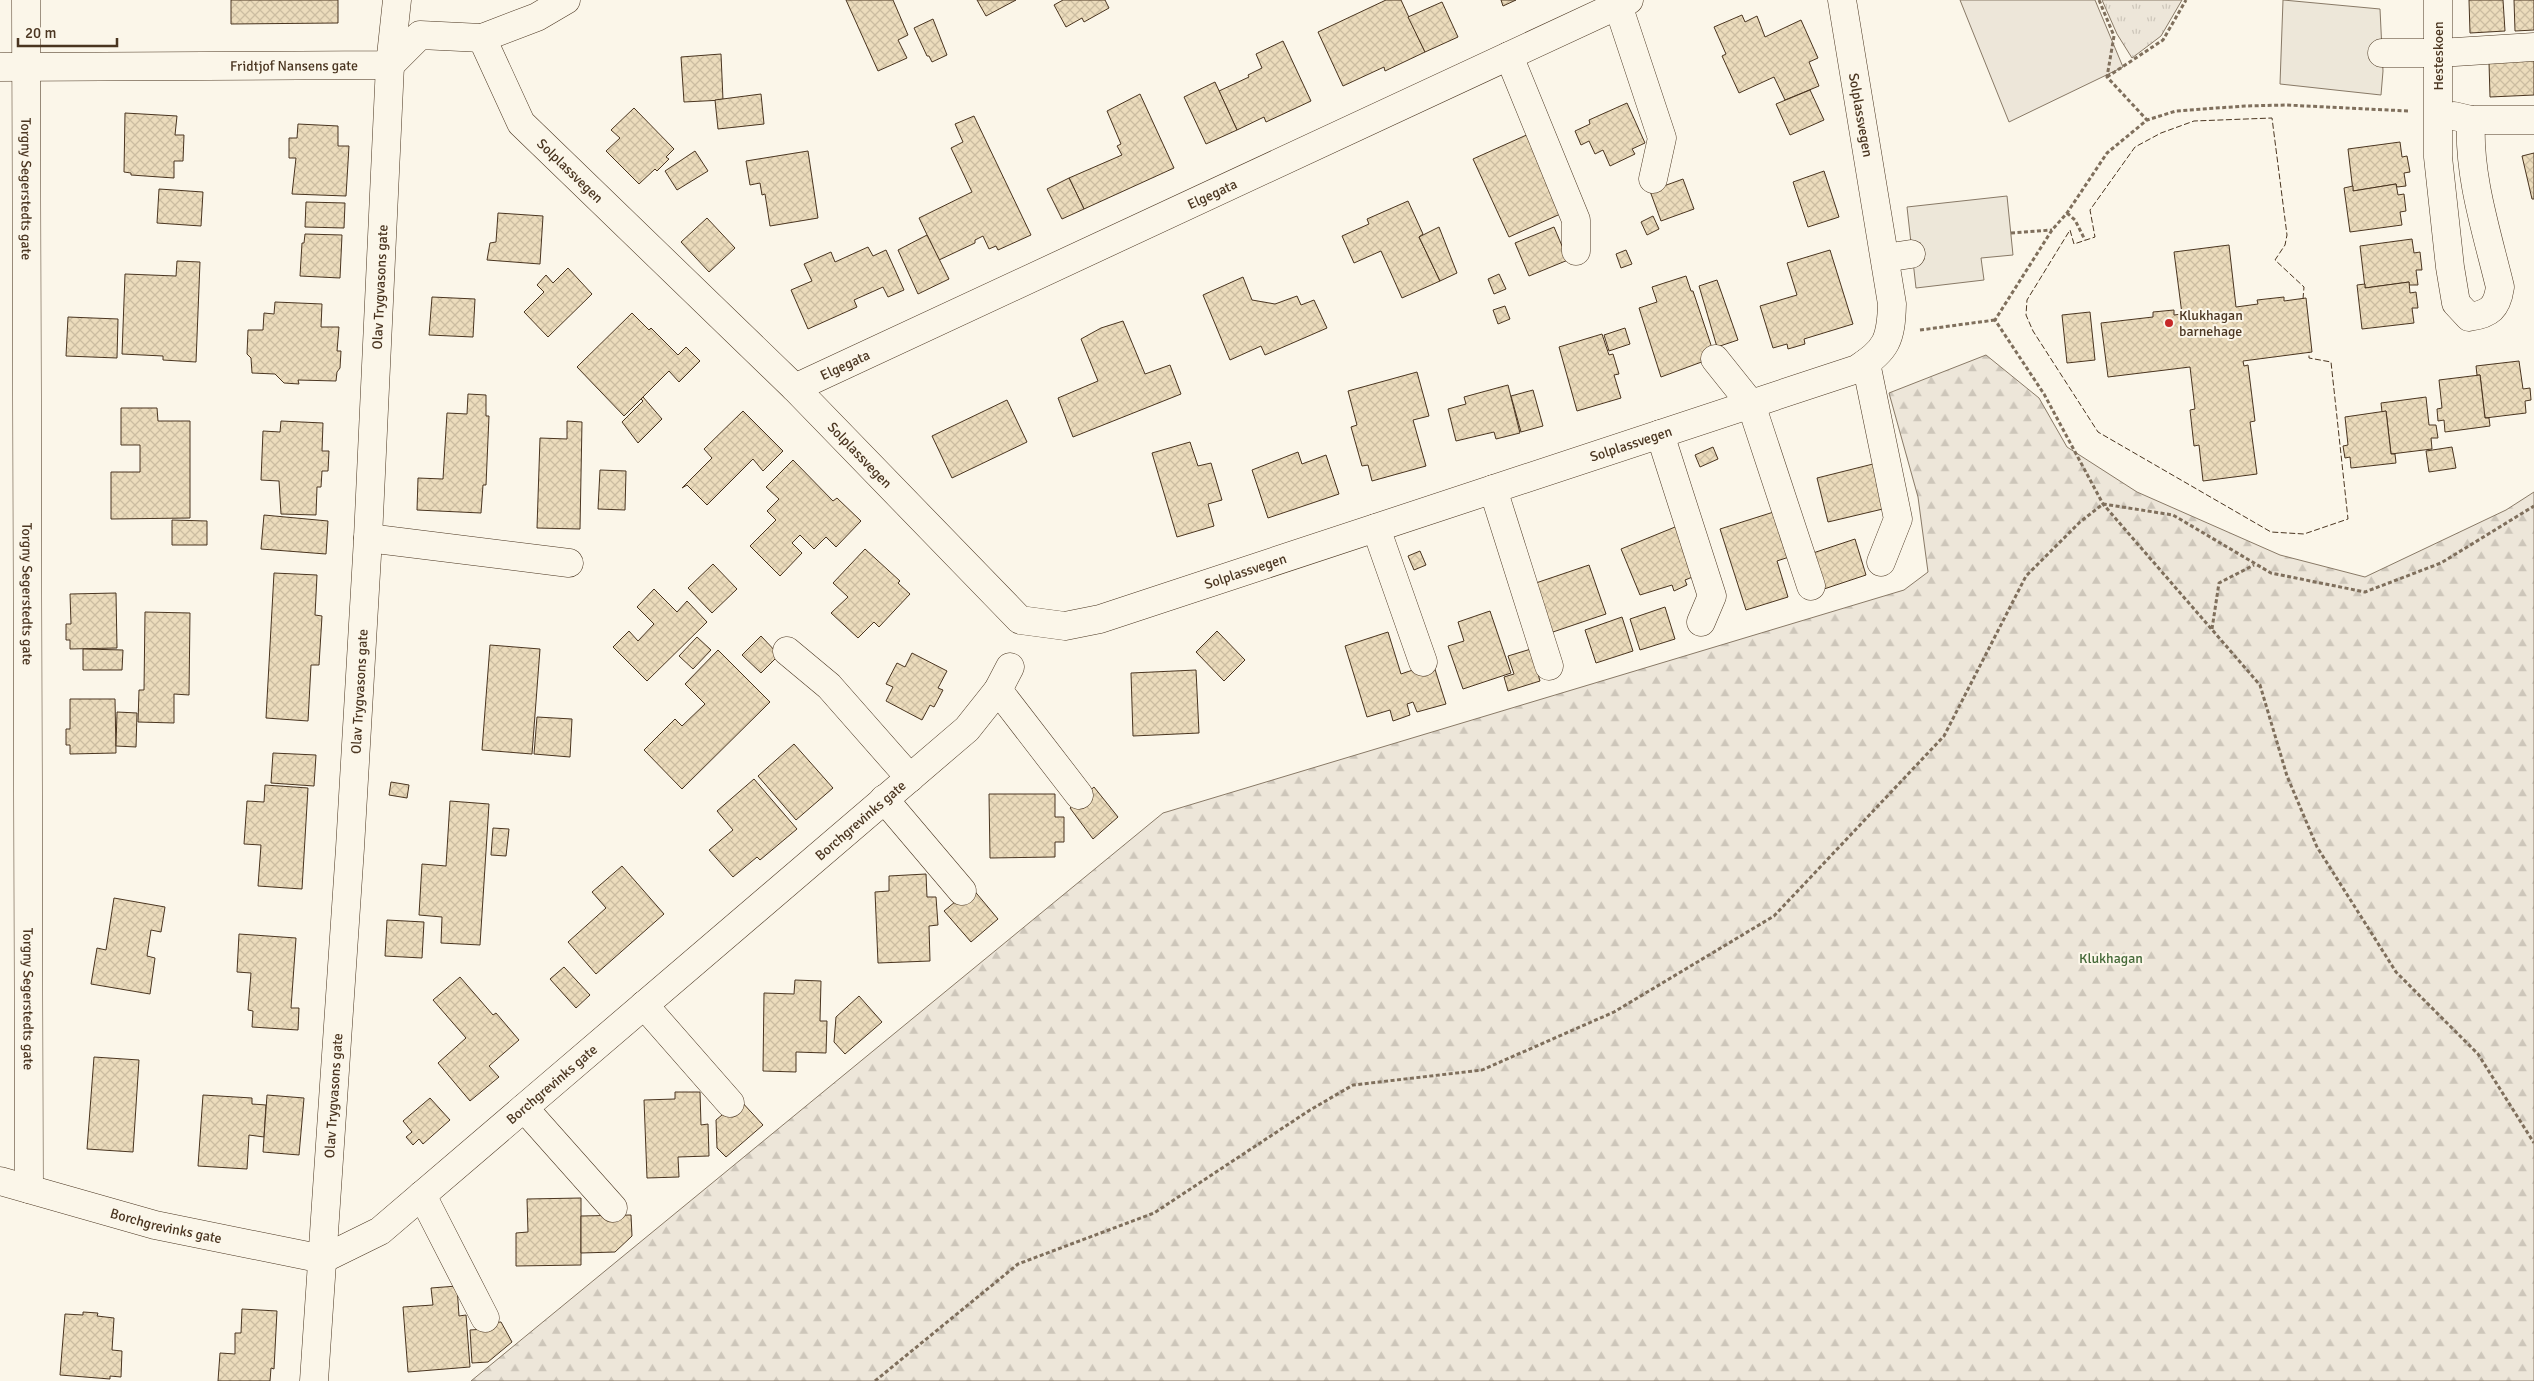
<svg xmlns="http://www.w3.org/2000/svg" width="2534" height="1381" viewBox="0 0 2534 1381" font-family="Signika,sans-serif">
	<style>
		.grass { fill: url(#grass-tufts); stroke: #887966 }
		.forest { fill: url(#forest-firs); stroke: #887966 }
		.pitch { fill: #ede6d9; stroke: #887966 }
		.parking { fill: #ede7d9; stroke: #887966 }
		.building { fill: url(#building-cross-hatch); stroke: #4a3520 }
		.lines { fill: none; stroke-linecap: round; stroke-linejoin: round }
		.minor-casing { stroke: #4a3520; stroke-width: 29 }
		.path { stroke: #7f6f5c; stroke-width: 3; stroke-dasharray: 4 2.5; stroke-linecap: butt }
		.minor { stroke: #fbf6e9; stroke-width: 28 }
		.fence { stroke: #4a3520; stroke-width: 1; stroke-dasharray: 6 2.5; stroke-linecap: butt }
		.poi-dot { fill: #c62828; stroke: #fbf6e9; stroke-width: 2 }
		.labels { text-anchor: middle; stroke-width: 4; stroke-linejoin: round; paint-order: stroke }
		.street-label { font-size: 14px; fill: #4a3520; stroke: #fbf6e9 }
		.poi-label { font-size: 14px; fill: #4a3520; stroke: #fbf6e9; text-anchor: start }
		.park-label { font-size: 14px; fill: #436837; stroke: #fbf6e9 }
	</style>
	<defs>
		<pattern id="grass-tufts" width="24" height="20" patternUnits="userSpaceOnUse" patternTransform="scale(1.25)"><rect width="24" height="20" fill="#ede6d9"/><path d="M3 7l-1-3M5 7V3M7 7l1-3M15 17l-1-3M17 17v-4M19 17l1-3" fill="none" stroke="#cdc6ba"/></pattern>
		<pattern id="forest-firs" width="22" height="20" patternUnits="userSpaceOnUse" patternTransform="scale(1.25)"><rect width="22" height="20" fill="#ede6d9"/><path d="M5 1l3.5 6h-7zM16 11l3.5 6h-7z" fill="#cdc6ba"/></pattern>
		<pattern id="building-cross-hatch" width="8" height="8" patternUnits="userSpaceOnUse" patternTransform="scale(1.25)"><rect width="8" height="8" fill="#ecdcbc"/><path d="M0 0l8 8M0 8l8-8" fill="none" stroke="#ccbda1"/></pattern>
	</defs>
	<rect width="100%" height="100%" fill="#fbf6e9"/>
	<path class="grass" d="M2102,0H2182L2161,36L2132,58L2117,34Z"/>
	<path class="forest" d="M1986,355L2039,398L2067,447L2137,492L2280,555L2365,577L2506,510L2534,492V1381H471L1163,813L1904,590L1928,572L1918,497L1889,393Z"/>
	<path class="pitch" d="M1960,0H2095L2123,67L2009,122Z"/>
	<g class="parking">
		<path d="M2283,0L2380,9L2383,71L2381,95L2280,84Z"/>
		<path d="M2007,196L2013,255L1981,258L1984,280L1916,288L1907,207Z"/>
	</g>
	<g class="building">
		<path d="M231,0H338V23L231,24Z"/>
		<path d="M846,0H893L908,35L898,40L907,58L878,71Z"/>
		<path d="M977,0H1016L986,16Z"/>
		<path d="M1063,0H1105L1109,8L1084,22L1082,18L1066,27L1054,5Z"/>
		<path d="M1386,0H1401L1425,52L1385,71L1384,67L1343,86L1318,32Z"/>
		<path d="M1501,0H1516L1503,6Z"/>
		<path d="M2469,0H2503L2505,31L2470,33Z"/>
		<path d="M2514,0H2534V30L2515,31Z"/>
		<path d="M1442,2L1458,37L1425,52L1408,17Z"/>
		<path d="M1742,15L1745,22L1757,16L1765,37L1801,20L1818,58L1809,62L1819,86L1785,100L1774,77L1739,93L1722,56L1726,54L1714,27Z"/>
		<path d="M933,19L947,55L932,62L929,56H927L914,28Z"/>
		<path d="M1283,41L1311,101L1266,122L1264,117L1237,130L1219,91L1249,77L1248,75L1262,68L1256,54Z"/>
		<path d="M721,54L723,100L684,102L681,57Z"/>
		<path d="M2534,60V95L2490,97L2489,62Z"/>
		<path d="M1215,82L1237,130L1206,144L1184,97Z"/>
		<path d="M1810,90L1824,120L1790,135L1776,104Z"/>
		<path d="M761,94L764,124L718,129L715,100Z"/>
		<path d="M1140,94L1174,168L1084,209L1069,178L1122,155L1117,146L1121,144L1107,111Z"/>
		<path d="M1627,103L1645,143L1632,149L1635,154L1610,166L1603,150L1595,154L1589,141L1581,145L1575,131L1590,124L1589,120Z"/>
		<path d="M634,108L674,149L666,157L669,159L657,171L655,169L639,184L606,151L620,138L611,130Z"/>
		<path d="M125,113L177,116L175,135H184L183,161H174V178L131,175V173L124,172Z"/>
		<path d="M974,116L1031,235L998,250L996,246L989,249L983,236L975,240V243L939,260L919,218L972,192L951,148L963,142L955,124Z"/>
		<path d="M298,124L338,126V146H349L346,196L292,194L296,158H289V138H297Z"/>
		<path d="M1531,133L1567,211L1509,237L1473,159Z"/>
		<path d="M2400,142L2402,157L2407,156L2410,172L2404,173L2406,186L2397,187L2396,184L2353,191L2348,149Z"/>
		<path d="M695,151L708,171L677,190L665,171Z"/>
		<path d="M808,151L818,218L770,226L765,194L762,195L760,183L750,185L746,161Z"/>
		<path d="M2534,153V199H2532L2522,156Z"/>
		<path d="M1824,171L1839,217L1808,227L1793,182Z"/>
		<path d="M1069,178L1084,209L1062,219L1047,189Z"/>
		<path d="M1683,179L1694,209L1661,221L1650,191Z"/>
		<path d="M2396,184L2398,195L2404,194L2406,211L2400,212L2402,225L2350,232L2344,188L2353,186V191Z"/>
		<path d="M159,189L203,192L201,226L157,223Z"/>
		<path d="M1408,201L1423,234L1419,237L1440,281L1402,298L1381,251L1354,263L1342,236L1369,224L1367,219Z"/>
		<path d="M306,202L345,203L344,228L305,227Z"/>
		<path d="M498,213L543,216L540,264L487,260L490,243L496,242Z"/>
		<path d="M1653,216L1659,229L1647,235L1641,222Z"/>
		<path d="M707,218L735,248L709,272L681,242Z"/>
		<path d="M1439,227L1457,273L1440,281L1419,237Z"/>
		<path d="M1554,227L1568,260L1529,276L1515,243Z"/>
		<path d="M305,234L342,235L340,278L300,276L302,243H304Z"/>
		<path d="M927,235L949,279L918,294L898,250Z"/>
		<path d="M2412,239L2414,253L2420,252L2422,270H2416L2418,285H2409V282L2365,288L2360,246Z"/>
		<path d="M2229,245L2236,307L2258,304L2257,300L2284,297V301L2306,298L2312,352L2243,361L2244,366L2248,365L2255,421L2250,422L2257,474L2203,481L2199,445L2194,446L2190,410L2195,409L2190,367L2108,377L2101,323L2153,317V312L2174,310V315L2182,314L2174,252Z"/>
		<path d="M868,247L873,256L886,250L904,290L888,297L883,287L854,300L857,307L808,329L791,290L812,281L804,264L831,252L835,262Z"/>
		<path d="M1626,250L1632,264L1621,268L1616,254Z"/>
		<path d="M1830,250L1853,324L1804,339L1805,344L1788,349L1787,344L1773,348L1760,306L1797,295L1787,263Z"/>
		<path d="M177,261L200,262L196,362L163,360V356L122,354L125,274L176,276Z"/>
		<path d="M568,268L592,294L548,337L524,312L544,292L537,285L546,275L553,283Z"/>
		<path d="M1499,274L1506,289L1494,294L1488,279Z"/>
		<path d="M1686,276L1691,291H1693L1712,348L1704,351L1707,360L1661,377L1639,308L1657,302L1652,287Z"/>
		<path d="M1243,277L1252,300L1275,304L1297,296L1301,305L1314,300L1327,328L1265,355L1261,346L1230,360L1203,295Z"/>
		<path d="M1717,280L1738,340L1717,347L1699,286Z"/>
		<path d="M2409,282L2410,293L2416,292L2418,308H2412L2414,323L2362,329L2357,285L2365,284V288Z"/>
		<path d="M432,297L475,299L473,337L429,335Z"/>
		<path d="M275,302L322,304L321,327H339L337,351H341L340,368L337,372L336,381L298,380L299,384L284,383L275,374L252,373L251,358L247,354L248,330H263L264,313L274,314Z"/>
		<path d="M1505,306L1510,319L1498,324L1493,310Z"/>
		<path d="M2090,312L2095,360L2067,363L2062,315Z"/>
		<path d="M632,313L649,330L651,328L678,355L686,347L700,361L679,382L669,371L624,416L577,367Z"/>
		<path d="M68,317L118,319L117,358L66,356Z"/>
		<path d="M1123,321L1145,374L1170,365L1181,394L1073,437L1058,398L1098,381L1081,339L1101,328Z"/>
		<path d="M1625,328L1630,344L1609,351L1604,335Z"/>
		<path d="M1602,334L1609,355L1613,354L1619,374L1614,375L1621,398L1577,411L1559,347Z"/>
		<path d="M2519,361L2523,389L2530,388L2531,400L2525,401L2526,413L2485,418L2480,375H2477L2476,366Z"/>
		<path d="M1417,372L1429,416L1413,420L1426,466L1372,481L1368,465L1362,466L1351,427L1357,425L1348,391Z"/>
		<path d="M2480,375L2485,418H2489L2490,426L2445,432L2444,420L2438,421L2437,409L2442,408L2439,380Z"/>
		<path d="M1508,385L1520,433L1496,439L1494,432L1456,441L1448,409L1466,404L1464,397Z"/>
		<path d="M1533,390L1543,426L1521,432L1511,396Z"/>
		<path d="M468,394L486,395V416H489L486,485H483L481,513L417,510L418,478L443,479L447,413L467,414Z"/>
		<path d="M643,397L662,419L638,443L622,422L643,401L641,399Z"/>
		<path d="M2426,397L2429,425H2436L2438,438H2431L2432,449L2391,454L2386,411L2382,412L2381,403Z"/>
		<path d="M1007,400L1027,442L952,478L932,436Z"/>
		<path d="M121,408H157L158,421H190V518L111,519V472H140V445H121Z"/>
		<path d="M743,411L783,451L763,471L753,459L707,505L687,485L682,488L712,458L704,449Z"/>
		<path d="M2386,411L2391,454H2395L2396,463L2351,468L2350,457L2345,458L2343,446L2348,445L2345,417Z"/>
		<path d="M281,421L323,423L322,451H329L328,471H322L321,487H317L316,515L281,514L279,481L261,480L263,431L280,432Z"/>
		<path d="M567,421L582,422L580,529L537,528L540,438L567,439Z"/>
		<path d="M1190,442L1198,466L1211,463L1222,500L1208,504L1214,526L1177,537L1152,453Z"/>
		<path d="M1713,447L1718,459L1700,467L1695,455Z"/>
		<path d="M2452,447L2456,468L2429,472L2426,451Z"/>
		<path d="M1298,452L1302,464L1326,455L1339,494L1268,518L1252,470Z"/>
		<path d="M793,460L833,501L837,498L861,521L836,547L826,537L814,549L800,535L792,543L802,553L780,576L750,546L776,520L767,511L779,499L766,487Z"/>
		<path d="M1877,463L1887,508L1828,522L1817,478Z"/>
		<path d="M600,470L626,471L625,510L598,509Z"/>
		<path d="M1780,510L1795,555L1777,561L1788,597L1746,610L1720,529Z"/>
		<path d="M264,515L328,521L326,554L261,549Z"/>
		<path d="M172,520L207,521V545H172Z"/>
		<path d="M1680,525L1700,574L1685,580L1687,585L1674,591L1672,585L1640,595L1621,549Z"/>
		<path d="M1855,539L1866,575L1824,589L1813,553Z"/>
		<path d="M865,549L900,581L898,583L910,594L879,627L874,622L858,638L831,613L848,597L833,583Z"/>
		<path d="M1420,551L1426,565L1414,570L1408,556Z"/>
		<path d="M713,564L737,589L712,613L688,588Z"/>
		<path d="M1589,565L1606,614L1547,634L1530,585Z"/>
		<path d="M274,573L317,575L315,615L322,616L319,665H311L308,721L266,718Z"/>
		<path d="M654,589L677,612L687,601L707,622L647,681L613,647L629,631L638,641L654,624L637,607Z"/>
		<path d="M116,593L117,648L70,649V640H66V624H71L70,594Z"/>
		<path d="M1665,607L1675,639L1640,650L1630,619Z"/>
		<path d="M1490,611L1511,673L1463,689L1448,646L1464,641L1458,622Z"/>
		<path d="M145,612L190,613L189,695L174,694V723L138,722L139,690H144Z"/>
		<path d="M1622,617L1633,651L1596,663L1585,630Z"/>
		<path d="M1217,631L1245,660L1224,681L1196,652Z"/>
		<path d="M1388,632L1401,674L1433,663L1446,704L1417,712L1413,702L1407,704L1410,715L1393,721L1390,710L1367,717L1345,646Z"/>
		<path d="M761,636L779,655L761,673L742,655Z"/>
		<path d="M697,637L711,650L693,669L679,656Z"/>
		<path d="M490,645L540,649L532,754L482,750Z"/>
		<path d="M83,649L123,650L122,670H83Z"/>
		<path d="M1531,649L1540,681L1508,691L1504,677L1514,674L1508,656Z"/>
		<path d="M718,650L770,702L682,789L644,750L675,719L682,726L705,704L685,684Z"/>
		<path d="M912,653L947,671L938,688L943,690L934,707L930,705L922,720L886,701L893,687L886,684L897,663L905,667Z"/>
		<path d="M1196,670L1199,733L1133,736L1131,673Z"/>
		<path d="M70,699H115L116,753L70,754V745H66V729H70Z"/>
		<path d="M117,712L137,713L136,747L116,746Z"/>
		<path d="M537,717L572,719L570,757L534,754Z"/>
		<path d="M794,744L833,788L796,820L758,776Z"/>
		<path d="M273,753L316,755L314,786L271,783Z"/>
		<path d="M754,779L797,829L760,860L757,857L733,877L709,850L733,830L717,811Z"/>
		<path d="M391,782L409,785L407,798L389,795Z"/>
		<path d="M265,785L308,788L302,889L258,886L261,845L244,844L247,801L264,802Z"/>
		<path d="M1094,787L1118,817L1093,839L1070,808Z"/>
		<path d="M989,794H1055V817H1064V842H1055V857L990,858Z"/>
		<path d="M450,801L489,804L480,945L441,943L442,917L419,915L422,864L446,866Z"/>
		<path d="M493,828L509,829L506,856L491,855Z"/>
		<path d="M622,866L664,914L596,974L568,942L606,908L592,892Z"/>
		<path d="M926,874L927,897H936L938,925L929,926L930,961L878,963L875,892L889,891V876Z"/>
		<path d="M972,888L998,919L971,942L944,911Z"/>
		<path d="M114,898L165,907L161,932L151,930L147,956L155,958L150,994L91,984L97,948L106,950Z"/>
		<path d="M387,920L424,922L422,958L385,956Z"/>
		<path d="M239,934L296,938L291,1008H299L298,1030L252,1027L253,1011L248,1010L251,973L237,972Z"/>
		<path d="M564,967L590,995L576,1008L550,979Z"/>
		<path d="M460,977L493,1015L496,1013L519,1040L489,1066L499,1077L470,1101L438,1063L466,1038L433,1000Z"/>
		<path d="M795,980L821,981L820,1021H827L826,1053L796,1052V1072L763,1071L764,993L794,994Z"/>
		<path d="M859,996L882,1022L845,1054L834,1042L836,1017Z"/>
		<path d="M94,1057L139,1060L133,1152L87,1149Z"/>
		<path d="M675,1092H700L701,1125L708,1124L709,1156L678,1157L679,1177L647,1178L644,1100L675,1099Z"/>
		<path d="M203,1095L252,1098V1104L266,1105L264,1137L249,1135L247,1169L198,1166Z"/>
		<path d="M267,1095L304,1098L299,1155L263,1152Z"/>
		<path d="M430,1098L450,1120L423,1144L419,1139L413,1145L406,1137L412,1132L403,1121Z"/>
		<path d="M740,1100L763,1125L726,1157L717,1148L716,1120Z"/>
		<path d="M581,1198V1265L516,1266V1233L528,1232L527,1199Z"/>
		<path d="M631,1215L632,1236L615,1252L581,1253V1216Z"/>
		<path d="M457,1286L459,1316L466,1315L470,1367L408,1372L403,1307L433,1305L431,1288Z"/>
		<path d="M242,1309L277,1311L274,1369L271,1368L270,1381H218L220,1353L235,1354V1333H241Z"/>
		<path d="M83,1312L98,1313L97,1316L114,1318L112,1350L122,1351L121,1377L110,1376V1379L60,1375L65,1314L83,1315Z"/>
		<path d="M501,1322L512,1342L488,1362L472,1363L470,1330L486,1329V1323Z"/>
	</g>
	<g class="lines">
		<defs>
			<g id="minor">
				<path id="s1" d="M26,0L29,1189"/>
				<path d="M2438,0V157L2450,267L2456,303L2469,317C2490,314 2497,308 2500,287C2487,233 2468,176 2471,120"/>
				<path d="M1618,5L1662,138L1653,179"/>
				<path id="s2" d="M482,38L521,123L795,388L1020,620L1065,626L1100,619L1857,369C1887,350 1891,339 1892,304L1842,0"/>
				<path d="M2382,53H2439L2534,47"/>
				<path d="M1509,56L1576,220V251"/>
				<path id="s3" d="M0,67L390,65L420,35L482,38L537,17L566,0"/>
				<path d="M2454,116L2471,120H2534"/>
				<path d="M1885,258L1911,254"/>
				<path d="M1715,359L1751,404L1811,586"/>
				<path d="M1866,363L1898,519L1881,562"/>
				<path id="s4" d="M795,388L1629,0"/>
				<path d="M1660,434L1712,596L1701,622"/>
				<path d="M1493,489L1549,666"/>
				<path d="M1376,528L1423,662"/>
				<path d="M368,538L569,563"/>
				<path d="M787,651L829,686L910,778"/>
				<path d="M998,690L1079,795"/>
				<path d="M884,799L962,891"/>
				<path d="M644,1005L730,1103"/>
				<path d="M524,1108L613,1208"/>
				<path id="s5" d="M0,1181L155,1225L323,1259L380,1231L967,729L998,690L1010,667"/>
				<path d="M422,1195L485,1318"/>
				<path id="s6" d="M314,1381L350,848L368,538L390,65L397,0"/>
			</g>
		</defs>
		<use href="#minor" class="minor-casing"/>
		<g class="path">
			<path d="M2099,0L2114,36L2107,77L2147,120"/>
			<path d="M2107,77L2163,40L2186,0"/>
			<path d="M2408,111L2286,105L2245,106L2176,111L2147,120L2107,153L2067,213L2052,230L1995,320L2044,394L2103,504L2260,685L2287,776L2317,847L2396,972L2478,1054L2534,1143"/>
			<path d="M2067,213L2075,220L2085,240"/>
			<path d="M2011,233L2052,230"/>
			<path d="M1920,330L1995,320"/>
			<path d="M2212,629L2219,583L2254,565"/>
			<path d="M875,1381L1018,1264L1154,1213L1310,1110L1353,1085L1482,1070L1614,1012L1774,916L1944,736L2026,576L2080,522L2103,504L2173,515L2271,573L2365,592L2441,563L2534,506"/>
		</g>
		<use href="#minor" class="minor"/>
		<path class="fence" d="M2303,299L2304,287L2275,260L2285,245L2287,235L2272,118L2194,121L2161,133L2135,147L2090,210L2095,237L2074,244L2070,230L2027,300L2026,315L2033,331L2098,432L2271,532L2304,534L2348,519L2331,362L2309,358V352"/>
	</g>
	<circle class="poi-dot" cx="2169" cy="323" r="5"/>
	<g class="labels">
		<g class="street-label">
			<text transform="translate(2438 56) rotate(-90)" y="5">Hesteskoen</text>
			<text dy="5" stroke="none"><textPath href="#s3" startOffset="294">Fridtjof Nansens gate</textPath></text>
			<text transform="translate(1861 115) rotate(80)" y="5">Solplassvegen</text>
			<text dy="5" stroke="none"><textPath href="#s2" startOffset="162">Solplassvegen</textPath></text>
			<text dy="5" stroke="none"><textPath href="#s1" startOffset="189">Torgny Segerstedts gate</textPath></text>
			<text dy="5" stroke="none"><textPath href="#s4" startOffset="460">Elgegata</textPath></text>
			<text dy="5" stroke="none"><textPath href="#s6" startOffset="1096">Olav Trygvasons gate</textPath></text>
			<text dy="5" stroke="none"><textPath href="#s4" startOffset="55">Elgegata</textPath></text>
			<text dy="5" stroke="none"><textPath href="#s2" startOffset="1438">Solplassvegen</textPath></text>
			<text dy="5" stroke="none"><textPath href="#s2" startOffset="568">Solplassvegen</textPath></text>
			<text dy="5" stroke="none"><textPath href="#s2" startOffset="1032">Solplassvegen</textPath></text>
			<text dy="5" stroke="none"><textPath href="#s1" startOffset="594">Torgny Segerstedts gate</textPath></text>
			<text dy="5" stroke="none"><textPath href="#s6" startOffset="691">Olav Trygvasons gate</textPath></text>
			<text dy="5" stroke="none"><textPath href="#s5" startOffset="1028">Borchgrevinks gate</textPath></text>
			<text dy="5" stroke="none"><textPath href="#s1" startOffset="999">Torgny Segerstedts gate</textPath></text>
			<text dy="5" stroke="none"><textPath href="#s5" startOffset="622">Borchgrevinks gate</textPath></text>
			<text dy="5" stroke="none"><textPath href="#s6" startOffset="286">Olav Trygvasons gate</textPath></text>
			<text dy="5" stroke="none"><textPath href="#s5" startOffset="172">Borchgrevinks gate</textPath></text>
		</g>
		<g class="poi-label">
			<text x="2179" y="320">Klukhagan<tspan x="2179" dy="16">barnehage</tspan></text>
		</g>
		<g class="park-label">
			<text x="2111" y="963">Klukhagan</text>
		</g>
	</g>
	<path d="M18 38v8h99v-8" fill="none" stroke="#4a3520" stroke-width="2.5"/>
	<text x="25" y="38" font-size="15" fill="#4a3520" stroke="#fbf6e9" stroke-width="4" paint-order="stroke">20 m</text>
</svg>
